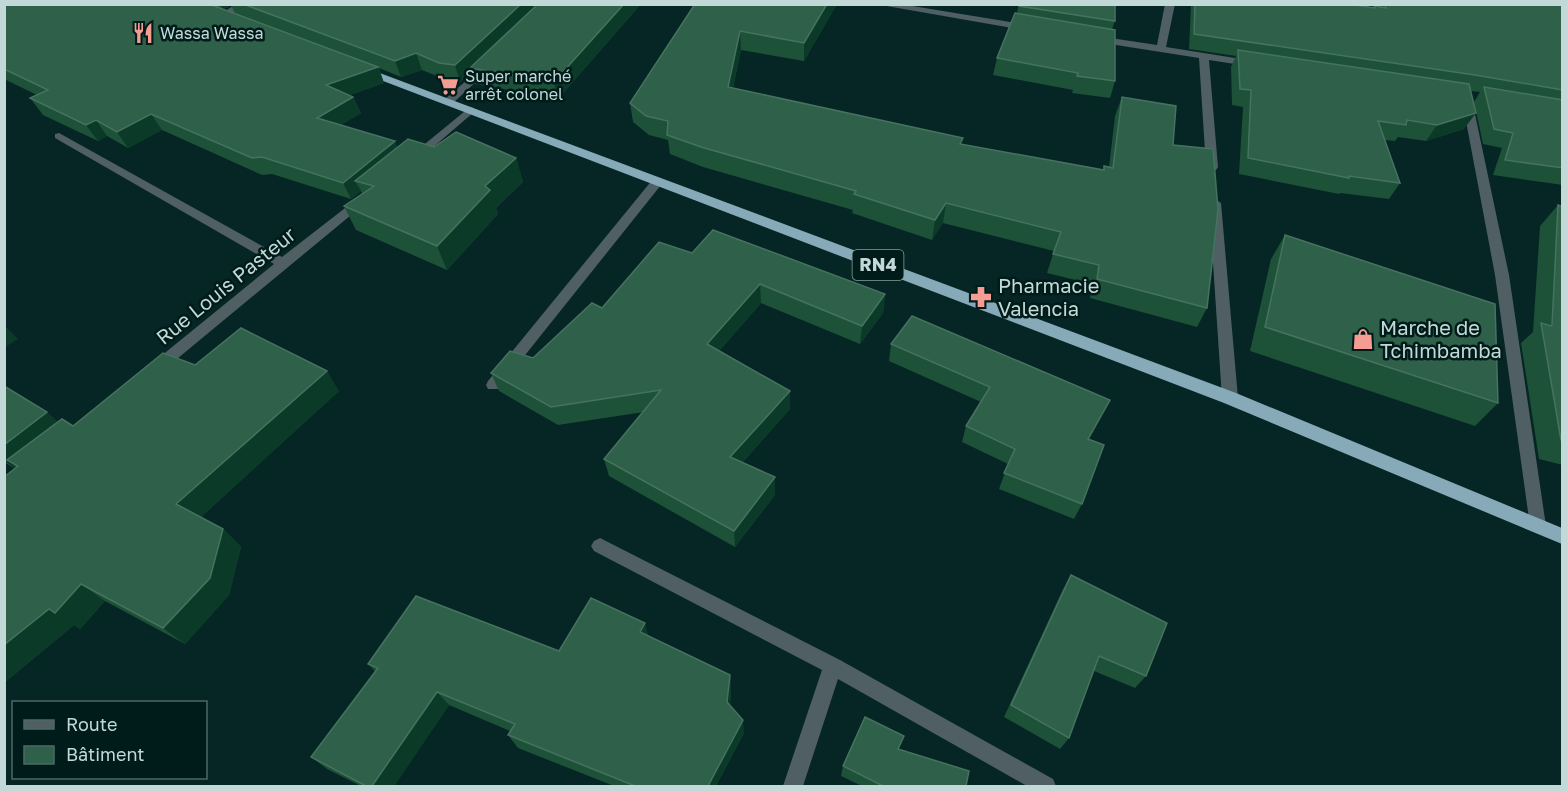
<svg xmlns="http://www.w3.org/2000/svg" width="1567" height="791" viewBox="0 0 1567 791" font-family="'Golos Text',sans-serif">
	<style>
		.lines { fill: none; stroke-linecap: round; stroke-linejoin: round }
		.minor { fill: #4f5f64; fill-rule: evenodd }
		.trunk { fill: #86aab8; fill-rule: evenodd }
		.wall { fill: #1d5138 }
		.shaded-wall { fill: #0c3a29 }
		.building { fill: #2f6049; stroke: #46735f; stroke-width: 1.5 }
		.labels { text-anchor: middle; stroke-width: 5; stroke-linejoin: round; paint-order: stroke }
		.far-poi-label { font-size: 16px; fill: #c3d9d7; stroke: #001c1a; text-anchor: start }
		.shield { fill: #001c1a; stroke: #88a09e; stroke-width: 1.5 }
		.shield-label { font-size: 18px; font-weight: bold; fill: #c3d9d7 }
		.street-label { font-size: 20px; fill: #c3d9d7; stroke: #001c1a }
		.poi-label { font-size: 20px; fill: #c3d9d7; stroke: #001c1a; text-anchor: start }
	</style>
	<rect width="100%" height="100%" fill="#052624"/>
	<g class="lines">
		<g class="minor">
			<path d="M236,4H248L225,19H219V15Z"/>
			<path d="M875,4H900L1029,25L1034,28L1029,31Z"/>
			<path d="M1165,4H1175L1166,47L1254,61L1259,64L1254,67L1209,60L1218,167L1216,170H1208L1206,167L1199,58L1097,42L1092,39L1097,36L1157,45Z"/>
			<path d="M489,61L494,64L493,66L453,103H445V99Z"/>
			<path d="M1467,97L1472,100L1509,275L1546,526L1544,531L1538,533L1532,531L1530,526L1495,275L1462,100Z"/>
			<path d="M470,107L474,108V112L417,161H409V157Z"/>
			<path d="M59,133L282,257L358,198L362,197L368,201L160,373H150L148,369L150,365L274,264L55,138V134Z"/>
			<path d="M657,178L663,182L661,185L498,389H488L486,385L488,381L653,179Z"/>
			<path d="M1215,199L1221,203L1238,398L1235,402H1225L1222,398L1209,203Z"/>
			<path d="M600,538L840,660L1053,779L1056,786H1027L838,679L803,786H783L822,670L594,551L591,546L594,541Z"/>
		</g>
		<path class="trunk" d="M361,66L1236,393L1562,528V544L1224,403L357,71V67Z"/>
	</g>
	<g class="wall">
		<path d="M4,4L236,15L231,5L223,10L209,4H641L558,99L475,84L471,71L460,82L444,79L422,70L401,77L379,68L384,83L350,95L353,97L361,113L341,125L398,147H434L516,158L523,182L496,208L498,214L447,270L356,230L344,206L362,194L361,191L351,199L272,174L262,175L162,130L128,148L107,136L98,141L43,115L30,98L37,95L4,79Z"/>
		<path d="M695,4H837L804,61L741,50L733,88L962,144L1103,170L1104,166L1109,167L1115,116L1122,97L1173,145L1207,308L1197,327L1090,298L1092,284L1047,273L1054,251L943,223L932,240L852,213L853,210L703,167L670,154L668,140L649,135L633,122L630,103Z"/>
		<path d="M1019,4L1115,21L1112,29L1115,81L1110,98L1072,93L1073,90L993,75L997,58L1017,13Z"/>
		<path d="M1191,4H1348L1373,8L1372,4H1563V185L1493,175L1502,148L1483,144L1474,102L1480,92L1471,91L1464,129L1426,141L1398,137L1395,141L1385,140L1400,183L1389,199L1340,193L1339,194L1239,174L1243,107L1232,105L1231,67L1236,56L1189,49Z"/>
		<path d="M1558,205L1563,207V465L1539,459L1521,343L1533,332L1540,226Z"/>
		<path d="M1285,235L1498,403L1475,426L1250,351L1271,259Z"/>
		<path d="M692,253L885,294L883,313L860,344L761,303L719,351L790,391V409L742,463L775,477V495L735,547L609,476L604,459L644,412L558,425L499,391L491,373L533,358L602,308Z"/>
		<path d="M891,344L1110,400L1089,440L1082,504L1074,519L999,489L1008,464L962,442L966,426L981,402L889,361Z"/>
		<path d="M195,365L339,391L201,517L223,529L241,547L229,595L185,644L105,601L80,629L74,625L4,683V477L15,469L4,462V386L58,422L73,426Z"/>
		<path d="M1071,575L1146,676L1135,688L1094,671L1069,738L1060,749L1004,717L1063,589Z"/>
		<path d="M648,636L730,675L731,689L730,706L744,733L716,786H614L518,748L508,735L510,731L449,705L394,786H361L327,769L311,757L375,671L368,664L559,651Z"/>
		<path d="M899,749L966,786H862L841,776L843,766Z"/>
	</g>
	<g class="shaded-wall">
		<path d="M220,4H231V5L223,10Z"/>
		<path d="M521,4H541L470,68L471,71L460,82L455,65Z"/>
		<path d="M624,4H641L558,99L554,82Z"/>
		<path d="M827,4H837L804,61V43Z"/>
		<path d="M740,31L741,50L729,106L728,87Z"/>
		<path d="M416,53L422,70L401,77L395,61Z"/>
		<path d="M378,67L384,83L334,101L326,85Z"/>
		<path d="M353,97L361,113L325,135L317,118Z"/>
		<path d="M1476,113L1464,129L1426,141L1437,125Z"/>
		<path d="M151,114L162,130L128,148L117,132Z"/>
		<path d="M96,120L107,136L98,141L86,125Z"/>
		<path d="M395,141L402,158L355,181L361,191L351,199L343,183Z"/>
		<path d="M516,158L523,182L496,208L498,214L447,270L437,246L485,186Z"/>
		<path d="M946,203L943,223L932,240L935,220Z"/>
		<path d="M760,284L761,303L709,362L707,344Z"/>
		<path d="M885,294L883,313L860,344L862,326Z"/>
		<path d="M4,325L18,339L4,348Z"/>
		<path d="M327,371L339,391L196,522L176,504Z"/>
		<path d="M790,391V409L731,475L730,457Z"/>
		<path d="M1110,400L1102,416L1081,455L1088,439Z"/>
		<path d="M47,412L65,428L7,460L16,467L15,469L4,460V445Z"/>
		<path d="M775,477V495L735,547L734,531Z"/>
		<path d="M223,529L241,547L229,595L185,644L163,628Z"/>
		<path d="M81,584L105,601L80,629L55,613Z"/>
		<path d="M49,609L74,625L4,683V645Z"/>
		<path d="M645,623L649,638L640,632Z"/>
		<path d="M730,675L731,689L729,716L727,702Z"/>
		<path d="M437,692L449,705L394,786H372Z"/>
		<path d="M743,720L744,733L716,786H708Z"/>
	</g>
	<g class="building">
		<path d="M4,4H209L378,67L326,85L353,97L317,118L395,141L343,183L262,157L252,158L151,114L117,132L96,120L86,125L30,98L48,90L4,69Z"/>
		<path d="M243,4H521L455,65L439,63L416,53L395,61Z"/>
		<path d="M538,4H624L554,82L470,68Z"/>
		<path d="M695,4H827L804,43L740,31L728,87L963,138L960,144L1104,170V166L1113,168L1122,97L1176,106L1173,145L1213,149L1218,210L1207,308L1097,279L1099,265L1053,254L1061,232L946,203L935,220L854,194L856,191L701,147L667,135L668,121L646,116L630,103Z"/>
		<path d="M1019,4H1115V21L1019,6Z"/>
		<path d="M1195,4H1348L1375,8V6L1386,8L1385,4H1563V90L1475,75L1194,34Z"/>
		<path d="M1015,13L1115,30V81L1077,76L1078,73L997,58Z"/>
		<path d="M1238,50L1469,84L1476,113L1437,125L1407,120L1406,125L1378,121L1400,183L1349,176V178L1248,158L1251,90L1240,89Z"/>
		<path d="M1484,87L1563,100V168L1505,160L1513,133L1494,129Z"/>
		<path d="M456,132L516,158L485,186L490,190L437,246L344,206L374,186L355,181L408,139L434,147Z"/>
		<path d="M1558,205L1563,207V441L1561,440L1541,323L1551,326L1552,325Z"/>
		<path d="M713,230L885,294L862,326L760,284L707,344L790,391L730,457L775,477L734,531L604,459L661,390L551,407L491,373L510,351L533,358L592,303L602,308L659,242L692,253Z"/>
		<path d="M1285,235L1495,304L1498,403L1265,327Z"/>
		<path d="M912,316L1110,400L1088,439L1104,445L1082,504L1004,473L1015,449L966,426L990,387L891,344Z"/>
		<path d="M241,328L327,371L176,504L223,529L210,578L163,628L81,584L55,613L49,609L4,645V477L18,466L7,460L62,419L73,426L163,353L195,365Z"/>
		<path d="M4,386L47,412L4,445Z"/>
		<path d="M1071,575L1167,623L1146,676L1099,656L1069,738L1011,705Z"/>
		<path d="M416,596L559,651L591,598L645,623L640,632L730,675L727,702L743,720L708,786H635L508,735L515,724L437,692L372,786H366L311,757L378,668L368,664Z"/>
		<path d="M865,717L904,736L898,749L969,771L966,786H883L843,766Z"/>
	</g>
	<defs>
		<symbol id="restaurant-bare" viewBox="-9 -9 18 18"><path d="M-5-6h1v4h1v-4h1v4h1v-4h1v5L-1.5 .5V6h-2V.5L-5-1ZM5-6V6H3V1.5H1.5Q1.5-4 5-6Z" fill="#f59c93" stroke="#001c1a" stroke-width="2.5" paint-order="stroke"/></symbol>
		<symbol id="supermarket-bare" viewBox="-9 -9 18 18"><path d="M-6-5.5h2.5l.6 2H6L4.5 2H-2.5L-4.4-4H-6ZM-1.5 3.2a1.3 1.3 0 1 0 .1 0ZM3 3.2a1.3 1.3 0 1 0 .1 0Z" fill="#f59c93" stroke="#001c1a" stroke-width="2.5" paint-order="stroke"/></symbol>
		<symbol id="pharmacy-bare" viewBox="-9 -9 18 18"><path d="M-2-6h4v4h4v4h-4v4h-4v-4h-4v-4h4Z" fill="#f59c93" stroke="#001c1a" stroke-width="2.5" paint-order="stroke"/></symbol>
		<symbol id="shop-bare" viewBox="-9 -9 18 18"><path d="M-5-2.5h2.3a2.7 3.5 0 0 1 5.4 0H5L5.5 6h-11ZM-1.5-2.5h3a1.5 2.3 0 0 0-3 0Z" fill="#f59c93" stroke="#001c1a" stroke-width="2.5" paint-order="stroke"/></symbol>
	</defs>
	<g fill-rule="evenodd">
		<use href="#restaurant-bare" x="128" y="18" width="30" height="30"/>
		<use href="#supermarket-bare" x="433" y="70" width="30" height="30"/>
		<use href="#pharmacy-bare" x="966" y="282" width="30" height="30"/>
		<use href="#shop-bare" x="1348" y="324" width="30" height="30"/>
	</g>
	<g class="labels">
		<g class="far-poi-label">
			<text x="160" y="39">Wassa Wassa</text>
			<text x="465" y="82">Super marché<tspan x="465" dy="18">arrêt colonel</tspan></text>
		</g>
		<rect class="shield" x="852.5" y="250" width="51" height="30" rx="4.5"/>
		<g class="shield-label">
			<text x="878" y="271">RN4</text>
		</g>
		<g class="street-label">
			<text transform="translate(226 286) rotate(-39)" y="7">Rue Louis Pasteur</text>
		</g>
		<g class="poi-label">
			<text x="998" y="293">Pharmacie<tspan x="998" dy="23">Valencia</tspan></text>
			<text x="1380" y="335">Marche de<tspan x="1380" dy="23">Tchimbamba</tspan></text>
		</g>
	</g>
	<rect width="1567" height="791" fill="none" stroke="#c3d9d7" stroke-width="12"/>
	<rect x="12" y="701" width="195" height="78" fill="#001c1a" stroke="#4e6866" stroke-width="1.5"/>
	<rect x="24" y="720" width="30" height="9" fill="#4f5f64" stroke="#4e6866" stroke-width="1.5"/>
	<text x="66" y="731" font-size="18" fill="#c3d9d7">Route</text>
	<rect x="24" y="746" width="30" height="18" fill="#2f6049" stroke="#4e6866" stroke-width="1.5"/>
	<text x="66" y="761" font-size="18" fill="#c3d9d7">Bâtiment</text>
</svg>
